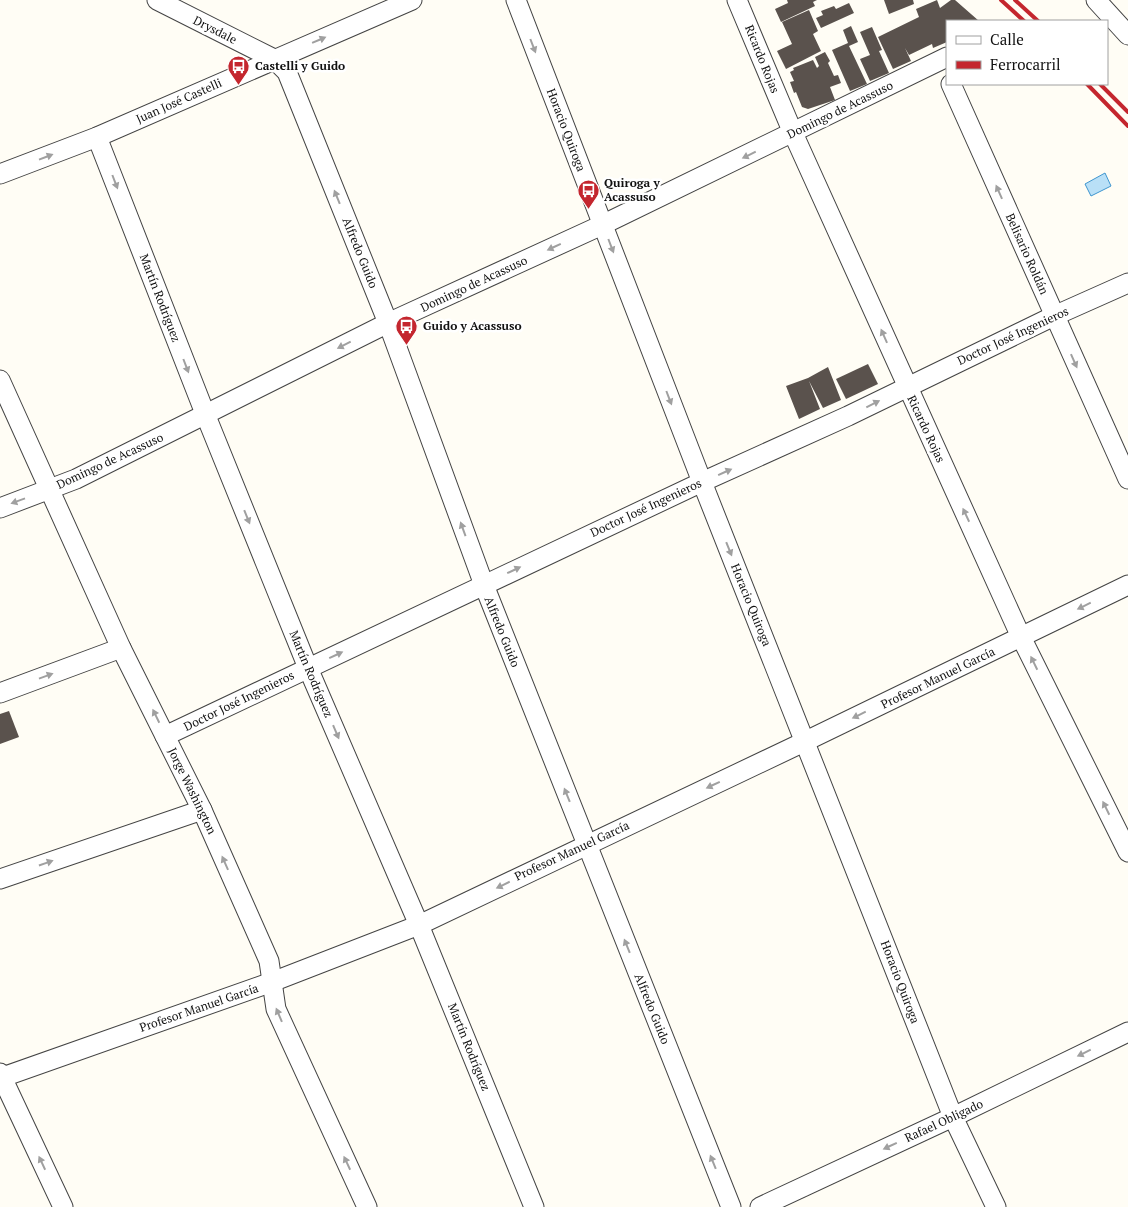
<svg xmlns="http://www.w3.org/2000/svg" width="1128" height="1207" viewBox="0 0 1128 1207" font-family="'PT Serif',serif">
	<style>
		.water { fill: #b9e0f7; stroke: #3f96cf }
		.building { fill: #5a524d }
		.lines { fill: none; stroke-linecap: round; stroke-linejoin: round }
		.minor-casing { stroke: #444; stroke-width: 21 }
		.minor { stroke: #fff; stroke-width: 19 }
		.rail { stroke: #c4262e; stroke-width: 4 }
		.oneway { fill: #a0a0a0 }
		.labels { text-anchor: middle; stroke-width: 5; stroke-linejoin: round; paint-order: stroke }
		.street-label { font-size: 12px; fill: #111; stroke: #fff }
		.poi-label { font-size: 12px; font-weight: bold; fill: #111; stroke: #fff; text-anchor: start }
	</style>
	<rect width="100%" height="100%" fill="#fffdf5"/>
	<path class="water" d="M1105,173L1111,186L1091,196L1085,184Z"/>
	<g class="building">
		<path d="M787,0H817L813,2L815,6L781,22L775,9L788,3Z"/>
		<path d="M884,0H913L914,4L889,14Z"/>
		<path d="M937,0L940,8L951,0H955L979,21H947V42L933,48L932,44L909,55L905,48L911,61L893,69L878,37L919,17L916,9Z"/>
		<path d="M849,3L854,13L821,28L816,18L823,15L821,11L834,6L836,9Z"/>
		<path d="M809,10L818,31L813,34L821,51L786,69L777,51L792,44L782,22Z"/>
		<path d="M851,26L858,42L849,46L867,84L850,91L832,50L848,43L843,30Z"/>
		<path d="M872,27L882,50L879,51L889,73L870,81L860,59L870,55L860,32Z"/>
		<path d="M825,52L830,61L828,63L834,76L838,75L841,83L830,87L835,100L808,109L802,107L796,92L794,93L790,82L794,81L790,72L794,70L793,68L813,60L817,68L819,66L815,57Z"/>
		<path d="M868,364L878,384L846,399L836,379Z"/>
		<path d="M828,367L841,400L823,408L809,381L820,409L799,419L786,386L808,378Z"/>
		<path d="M9,711L19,737L0,744V714Z"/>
	</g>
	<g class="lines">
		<defs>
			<g id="minor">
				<path d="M157,0L274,59L287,72L388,323L484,585L731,1207"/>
				<path d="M516,0L702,482L953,1117L996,1207"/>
				<path d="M737,0L793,133L1021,637L1128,852"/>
				<path d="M1096,0L1128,35"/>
				<path d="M951,84L1128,479"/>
				<path d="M97,137L206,416L308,668L419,925L534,1207"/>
				<path d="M0,174L97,137L412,0"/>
				<path d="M0,380L121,648L202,810L269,961L276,1009L367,1207"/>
				<path d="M0,508L76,479L388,323L602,225L947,57"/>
				<path d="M0,693L121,648"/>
				<path d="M165,736L702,482L848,416L1054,316L1128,283"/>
				<path d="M0,879L202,810"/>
				<path d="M0,1073L63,1207"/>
				<path d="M0,1078L272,982L419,925L806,741L1128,585"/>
				<path d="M760,1207L953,1117L1128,1032"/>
			</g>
		</defs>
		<use href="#minor" class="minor-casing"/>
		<use href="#minor" class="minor"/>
		<g class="rail">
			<path d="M1001,0L1024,21"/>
			<path d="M1015,0L1038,21"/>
			<path d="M1087,84L1128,126"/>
			<path d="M1100,84L1128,112"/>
		</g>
	</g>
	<defs><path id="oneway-solid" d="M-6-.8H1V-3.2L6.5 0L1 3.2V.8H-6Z" transform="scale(1.25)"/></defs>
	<g class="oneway">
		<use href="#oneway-solid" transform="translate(319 40) rotate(-23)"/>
		<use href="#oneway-solid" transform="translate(533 46) rotate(69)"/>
		<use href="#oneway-solid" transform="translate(749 155) rotate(154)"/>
		<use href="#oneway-solid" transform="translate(46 157) rotate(-21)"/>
		<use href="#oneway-solid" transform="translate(115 182) rotate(69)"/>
		<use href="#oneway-solid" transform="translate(999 192) rotate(-114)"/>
		<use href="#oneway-solid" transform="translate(337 197) rotate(-112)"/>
		<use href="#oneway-solid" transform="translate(611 246) rotate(69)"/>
		<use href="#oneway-solid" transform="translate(554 247) rotate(155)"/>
		<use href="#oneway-solid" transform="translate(884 336) rotate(-114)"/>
		<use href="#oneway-solid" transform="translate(344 345) rotate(153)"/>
		<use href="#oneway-solid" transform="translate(1074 361) rotate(66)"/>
		<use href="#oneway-solid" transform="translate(186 366) rotate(69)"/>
		<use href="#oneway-solid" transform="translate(669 398) rotate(69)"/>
		<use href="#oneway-solid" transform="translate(873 404) rotate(-27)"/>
		<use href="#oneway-solid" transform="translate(725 472) rotate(-24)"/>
		<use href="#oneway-solid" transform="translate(18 501) rotate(160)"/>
		<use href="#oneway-solid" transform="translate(966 515) rotate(-115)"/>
		<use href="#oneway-solid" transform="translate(247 517) rotate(68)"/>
		<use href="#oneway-solid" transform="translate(463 529) rotate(-110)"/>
		<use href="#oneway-solid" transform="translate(729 549) rotate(68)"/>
		<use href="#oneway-solid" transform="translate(514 570) rotate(-25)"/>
		<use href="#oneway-solid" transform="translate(1084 606) rotate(154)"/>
		<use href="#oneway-solid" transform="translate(336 655) rotate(-25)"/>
		<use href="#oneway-solid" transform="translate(1034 663) rotate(-116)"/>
		<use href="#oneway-solid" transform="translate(46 676) rotate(-20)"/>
		<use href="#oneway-solid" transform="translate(859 715) rotate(154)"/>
		<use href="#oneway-solid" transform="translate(156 716) rotate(-116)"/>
		<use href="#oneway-solid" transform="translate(336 732) rotate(67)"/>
		<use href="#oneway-solid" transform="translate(713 785) rotate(155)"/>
		<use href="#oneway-solid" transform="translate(567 795) rotate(-112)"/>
		<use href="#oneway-solid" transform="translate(1106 808) rotate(-116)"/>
		<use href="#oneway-solid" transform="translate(46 863) rotate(-19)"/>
		<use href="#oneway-solid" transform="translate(225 863) rotate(-114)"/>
		<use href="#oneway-solid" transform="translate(503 885) rotate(154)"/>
		<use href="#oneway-solid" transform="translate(627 946) rotate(-112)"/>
		<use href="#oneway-solid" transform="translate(279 1015) rotate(-113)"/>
		<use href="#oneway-solid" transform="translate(1084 1053) rotate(154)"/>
		<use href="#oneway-solid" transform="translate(890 1146) rotate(155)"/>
		<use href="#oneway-solid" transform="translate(713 1162) rotate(-112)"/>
		<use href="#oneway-solid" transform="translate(42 1163) rotate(-115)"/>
		<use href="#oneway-solid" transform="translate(347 1163) rotate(-115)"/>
	</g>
	<defs>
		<symbol id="bus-pin" viewBox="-11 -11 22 30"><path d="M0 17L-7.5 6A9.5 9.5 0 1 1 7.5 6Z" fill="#c4262e" stroke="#fff"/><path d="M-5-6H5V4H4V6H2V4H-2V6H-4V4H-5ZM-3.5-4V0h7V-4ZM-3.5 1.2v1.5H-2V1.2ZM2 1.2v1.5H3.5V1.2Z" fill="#fff"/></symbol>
	</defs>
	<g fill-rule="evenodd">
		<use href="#bus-pin" x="226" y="54" width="25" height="34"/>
		<use href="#bus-pin" x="576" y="178" width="25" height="34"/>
		<use href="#bus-pin" x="394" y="314" width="25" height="34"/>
	</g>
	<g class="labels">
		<g class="street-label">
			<text transform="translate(215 30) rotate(27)" y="4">Drysdale</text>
			<text transform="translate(762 59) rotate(68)" y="4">Ricardo Rojas</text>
			<text transform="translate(179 101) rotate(-24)" y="4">Juan José Castelli</text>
			<text transform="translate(840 110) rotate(-26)" y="4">Domingo de Acassuso</text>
			<text transform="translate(566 130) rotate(69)" y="4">Horacio Quiroga</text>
			<text transform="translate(360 253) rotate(68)" y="4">Alfredo Guido</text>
			<text transform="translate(1027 254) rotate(66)" y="4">Belisario Roldán</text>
			<text transform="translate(474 284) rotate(-25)" y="4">Domingo de Acassuso</text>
			<text transform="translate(160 298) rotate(69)" y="4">Martín Rodríguez</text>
			<text transform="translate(1013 336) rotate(-25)" y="4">Doctor José Ingenieros</text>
			<text transform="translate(926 429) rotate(65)" y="4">Ricardo Rojas</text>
			<text transform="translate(110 461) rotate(-25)" y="4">Domingo de Acassuso</text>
			<text transform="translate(646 508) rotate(-25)" y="4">Doctor José Ingenieros</text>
			<text transform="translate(751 605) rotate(68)" y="4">Horacio Quiroga</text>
			<text transform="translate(502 632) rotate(68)" y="4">Alfredo Guido</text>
			<text transform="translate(311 674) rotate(67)" y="4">Martín Rodríguez</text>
			<text transform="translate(938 678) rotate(-26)" y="4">Profesor Manuel García</text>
			<text transform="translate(239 701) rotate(-26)" y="4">Doctor José Ingenieros</text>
			<text transform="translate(192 791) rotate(64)" y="4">Jorge Washington</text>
			<text transform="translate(572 851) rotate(-25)" y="4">Profesor Manuel García</text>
			<text transform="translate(900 982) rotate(69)" y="4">Horacio Quiroga</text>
			<text transform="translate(199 1008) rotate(-19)" y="4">Profesor Manuel García</text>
			<text transform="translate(652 1009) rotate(68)" y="4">Alfredo Guido</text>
			<text transform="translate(469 1047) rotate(68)" y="4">Martín Rodríguez</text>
			<text transform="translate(944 1121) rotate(-25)" y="4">Rafael Obligado</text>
		</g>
		<g class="poi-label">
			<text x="255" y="70">Castelli y Guido</text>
			<text x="604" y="187">Quiroga y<tspan x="604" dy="14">Acassuso</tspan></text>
			<text x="423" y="330">Guido y Acassuso</text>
		</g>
	</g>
	<rect x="946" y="20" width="162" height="65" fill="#ffffff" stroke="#a0a0a0"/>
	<rect x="956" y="36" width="25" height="8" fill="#ffffff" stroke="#a0a0a0"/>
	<text x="990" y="45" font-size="15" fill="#111111">Calle</text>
	<rect x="956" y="61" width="25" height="8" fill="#c4262e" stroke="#a0a0a0"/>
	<text x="990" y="70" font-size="15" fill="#111111">Ferrocarril</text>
</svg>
